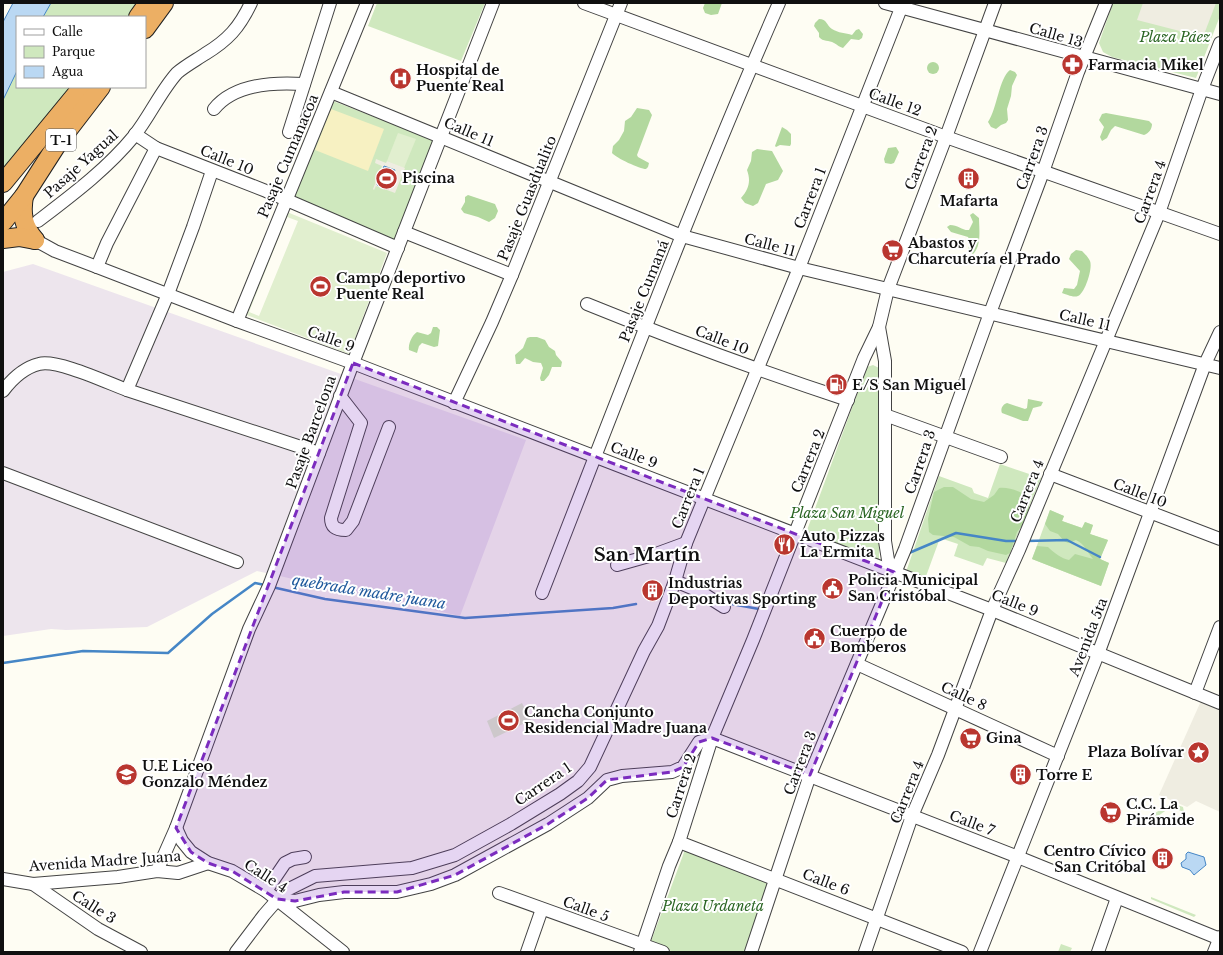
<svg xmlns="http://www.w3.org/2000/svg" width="1223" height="955" viewBox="0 0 1223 955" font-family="'Libre Baskerville',serif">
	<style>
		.industrial { fill: #ede5ed }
		.green { fill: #cfe8be }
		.forest { fill: #b2d89e }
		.sand { fill: #f7f1c2 }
		.pitch { fill: #e1efcf; fill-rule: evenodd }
		.plaza { fill: #efede1 }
		.water { fill: #bad8f3; stroke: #4586c6 }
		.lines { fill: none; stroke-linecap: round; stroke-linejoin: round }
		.stream { stroke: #4586c6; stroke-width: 2.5 }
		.minor-casing { stroke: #434343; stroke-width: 14 }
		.highway-casing { stroke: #212121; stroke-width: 20 }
		.minor { stroke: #fff; stroke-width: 12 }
		.highway { stroke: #ecaf64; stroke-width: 18 }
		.marked { fill: #7b2cbf; fill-opacity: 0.2; stroke: #7b2cbf; stroke-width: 3; stroke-dasharray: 8 5; stroke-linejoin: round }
		.labels { text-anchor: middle; stroke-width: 4; stroke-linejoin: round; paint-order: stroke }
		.shield { fill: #fff; stroke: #585858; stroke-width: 1 }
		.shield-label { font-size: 13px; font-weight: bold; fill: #101010 }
		.street-label { font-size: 14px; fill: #101010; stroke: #fff }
		.park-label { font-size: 14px; font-style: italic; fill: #2a6523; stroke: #fff }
		.poi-label { font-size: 14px; font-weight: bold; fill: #101010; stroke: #fff; text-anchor: start }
		.water-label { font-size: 15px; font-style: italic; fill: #1f599c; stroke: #fff }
		.district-label { font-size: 18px; font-weight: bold; fill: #101010; stroke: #fff }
	</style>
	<rect width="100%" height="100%" fill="#fefdf3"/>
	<path class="industrial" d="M33,264L526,440L460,616L257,571L147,627L66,630L51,629L3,636V272Z"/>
	<g class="green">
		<path d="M51,3H148L138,17H43Z"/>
		<path d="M377,3H485L461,61L368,26Z"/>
		<path d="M1113,3H1220V16L1196,78L1112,57L1103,52L1099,43Z"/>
		<path d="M17,71V87H82L3,183V100Z"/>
		<path d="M333,101L434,140L394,240L292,197Z"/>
		<path d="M873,365L879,368V560L806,533L867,367Z"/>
		<path d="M1000,464L1041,478L1006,563L987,558L983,566L954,556L958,544L940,538L925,579L906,572L939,476L972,488L974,493L988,498Z"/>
		<path d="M1050,510L1064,516L1062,521L1082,528L1085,522L1093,525L1090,534L1108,540L1100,559L1109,563L1101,586L1032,559Z"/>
		<path d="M1172,803L1183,807L1184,812L1171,807L1155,818V813Z"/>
		<path d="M686,847L773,880L747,952H674L650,944Z"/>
		<path d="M1151,897L1196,915L1194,917L1151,899Z"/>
		<path d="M1061,944L1072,948L1070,952H1058Z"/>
	</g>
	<g class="forest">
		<path d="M705,3H722L718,14L711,15L705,13L703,8Z"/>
		<path d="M819,19C827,19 826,25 832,29C838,33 846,33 852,35L856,30L859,29L863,34L862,38L859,40L851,39L843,48C839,47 838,45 834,43C829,40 823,42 819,37V33L814,26L815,23Z"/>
		<circle cx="933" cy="68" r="6"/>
		<path d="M1010,70L1015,72L1017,75L1012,86L1011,96L1007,109L1008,120L1006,123L1001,125L996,129L991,127L988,122C997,109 999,78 1010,70Z"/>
		<path d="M637,108L649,110L652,115L637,155L638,157L649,163L648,167L646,169C640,169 616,158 612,153L613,146L619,140L624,131L625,121L631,117Z"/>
		<path d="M1106,113L1149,121L1152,124C1152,129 1149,133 1144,135L1115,126L1111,130L1107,138L1102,141L1100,137L1104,127L1099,120L1102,114Z"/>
		<path d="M782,127L787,130L791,134V144L790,146L780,145L776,147L775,146Z"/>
		<path d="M896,147L899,152L894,163L891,164L885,163L884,159L888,148Z"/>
		<path d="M757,149L772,151L783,171L778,180L766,184L758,203L753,206L745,203L741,198C749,189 751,181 747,170L751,161L752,152Z"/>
		<path d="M468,195L495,204L498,211L495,218L489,222L478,217L464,213L461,209L465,202V197Z"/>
		<path d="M973,213L979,218C979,228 982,246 973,254L968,251L970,241L968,237L951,232L947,227L950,225C958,225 963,231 969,230L973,222L970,215Z"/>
		<path d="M1076,250L1082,251C1085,254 1088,257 1090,261C1093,268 1085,293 1078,296C1073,298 1066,294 1062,293L1064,288L1074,289L1077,285L1080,271L1069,259L1071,254Z"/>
		<path d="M433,327H437L440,330L438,346L434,347L422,343L419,346L417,353L409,350C408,344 412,335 417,332L428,335L431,333Z"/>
		<path d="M530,337H537L545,340L549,347L555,351L556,355L562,362L561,367H552L549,375L544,381H541L540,378L543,368L541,363L533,362L525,358L520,364H516L515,355L523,348L527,338Z"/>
		<path d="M1028,399L1043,402L1041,406L1033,408L1028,421H1023L1002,413C1000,409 1003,404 1007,403L1025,409L1027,408Z"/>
		<path d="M944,487H953L971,499L984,502L994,495L999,488C1009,487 1020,491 1028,497L1029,501V509L1025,522L1017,532L1010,553L1006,555L988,551L979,547L970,546L954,537L933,535L929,532L928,519L934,492Z"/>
		<path d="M1050,510L1064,516L1062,521L1082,528L1085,522L1093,525L1090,534L1108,540L1100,559L1109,563L1101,586L1032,559L1037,546L1048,547C1053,552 1062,559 1069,560L1075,554L1093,559C1087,552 1085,544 1076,540L1068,543L1064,541L1058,534L1050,531L1045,524Z"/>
	</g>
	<path class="sand" d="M331,109L384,129L368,171L315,150Z"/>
	<g class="pitch">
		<path d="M398,133L416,139L404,168L387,161Z"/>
		<path d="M287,212L387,253L349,354L244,314ZM287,217L298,221L259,316L249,312Z"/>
		<path d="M522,703L531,720L494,738L487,721Z"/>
	</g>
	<g class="plaza">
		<path d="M1143,3H1216L1203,37L1137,20Z"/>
		<path d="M376,159L386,163L387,161L405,168L395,193L376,186L374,190L373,189L382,166L375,163Z"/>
		<path d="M1201,701L1220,708V812L1196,801L1187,807L1159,795Z"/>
	</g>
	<g class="water">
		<path d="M13,3H51L43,17H17V71L3,100V22Z"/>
		<path d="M384,166L395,170L387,189L377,185Z"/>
		<path d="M1188,852L1204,857L1206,865L1194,875L1190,870L1182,867L1181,863L1186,859V854Z"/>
	</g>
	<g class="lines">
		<g class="stream">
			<path d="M1026,541L1067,540L1100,557"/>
			<path d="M909,553L956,533L1006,541H1019"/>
			<path d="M272,587L325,599L465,618L613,608L636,604"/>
			<path d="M726,603L759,609"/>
			<path d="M3,663L83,651L168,653L212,614L255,583L265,585"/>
		</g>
		<defs>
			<g id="minor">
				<path d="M584,3L946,137L1220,234"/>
				<path d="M885,3L1220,94"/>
				<path d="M331,92L682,236L799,268L1220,368"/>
				<path d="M214,109C234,84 275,82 304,84"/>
				<path d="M289,132L330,3"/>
				<path d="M135,134L156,148L266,191L398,248"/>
				<path d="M38,221C72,195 107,169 134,136C150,116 160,92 177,73C185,66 196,60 205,54C228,40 239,28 251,3"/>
				<path d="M404,232L512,275"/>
				<path d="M35,240L55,251L97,267L237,321L353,363L992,610L1220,703"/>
				<path d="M97,267L107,243L156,148"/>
				<path d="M587,304C673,339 760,371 848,400"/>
				<path d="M237,321L367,3"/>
				<path d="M879,327L885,361V541L888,560L894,572"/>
				<path d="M127,390L319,453"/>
				<path d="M3,391C12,379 23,368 39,364C57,359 108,383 127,390L168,294L193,227L212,171"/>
				<path d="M340,396L361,423L331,518C331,528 337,530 346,530L353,521L389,427"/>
				<path d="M454,403L492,322L512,275L621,3"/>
				<path d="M885,415L1001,457"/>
				<path d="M3,473L237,562"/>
				<path d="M1050,474L1220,539"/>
				<path d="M617,565L656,554L686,543"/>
				<path d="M675,581L699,591L724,607"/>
				<path d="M542,593C619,396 694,197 779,3"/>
				<path d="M857,664L1058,756"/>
				<path d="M1195,693L1220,627"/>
				<path d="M712,738L1018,857L1220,939"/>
				<path d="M176,828L182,841L191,852L208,863L232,871L266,891L343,952"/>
				<path d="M679,842L962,952"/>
				<path d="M157,871L176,828L249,629L269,586L353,363L493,3"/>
				<path d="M3,879L33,884L118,877L157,871L178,873L208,863"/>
				<path d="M33,884L98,929L141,952"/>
				<path d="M266,891L285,863L293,859L305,857"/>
				<path d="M499,893L663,952"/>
				<path d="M277,899L295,901L319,895L344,892H397L431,884L455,875L548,824L588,798L607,780L622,776L672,772L683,767L699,742L712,738"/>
				<path d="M236,952L264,915L285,891L315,876L412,868L455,855L511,824L560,794L578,781L590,767L644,651L658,626L675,581L686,543L799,268L903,3"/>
				<path d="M527,952L542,909"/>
				<path d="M640,952L669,866L679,842L712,738L753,640L864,358L879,327L888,289L946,137L995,3"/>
				<path d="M751,952L810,775L905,549L990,313L1043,172L1078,72L1106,3"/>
				<path d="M865,952L912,816L938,755L992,610L1019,550L1159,213L1202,89L1220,43"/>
				<path d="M980,952L1098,654L1205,364L1220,332"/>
				<path d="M1098,952L1117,898"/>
				<path d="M1214,952L1220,937"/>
			</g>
			<g id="highway">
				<path d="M138,17L148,3"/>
				<path d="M145,29L164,3"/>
				<path d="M3,183L82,87"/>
				<path d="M24,196C21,214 23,226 35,240"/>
				<path d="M3,222L24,196L58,143L101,87"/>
				<path d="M3,239L19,237L35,240"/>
			</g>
		</defs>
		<use href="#minor" class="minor-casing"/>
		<use href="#highway" class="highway-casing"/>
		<use href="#minor" class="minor"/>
		<use href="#highway" class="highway"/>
	</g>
	<path class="marked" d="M353,363L894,572L810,775L712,738L699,742L683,767L672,772L607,780L588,798L548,824L455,875L397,892H344L295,901L277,899L232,871L208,863L191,852L176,828Z"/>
	<defs>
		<symbol id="pharmacy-disc" viewBox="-11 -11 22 22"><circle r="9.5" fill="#b9362f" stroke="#fff"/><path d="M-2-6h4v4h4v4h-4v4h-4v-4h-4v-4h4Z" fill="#fff"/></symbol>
		<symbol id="hospital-disc" viewBox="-11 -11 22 22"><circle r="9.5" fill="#b9362f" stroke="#fff"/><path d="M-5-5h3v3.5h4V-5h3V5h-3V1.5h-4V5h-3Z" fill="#fff"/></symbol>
		<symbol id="stadium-disc" viewBox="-11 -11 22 22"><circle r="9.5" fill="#b9362f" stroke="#fff"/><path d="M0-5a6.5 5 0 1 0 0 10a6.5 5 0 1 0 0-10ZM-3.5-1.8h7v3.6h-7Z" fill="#fff"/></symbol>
		<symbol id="building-disc" viewBox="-11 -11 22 22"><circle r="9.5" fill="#b9362f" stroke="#fff"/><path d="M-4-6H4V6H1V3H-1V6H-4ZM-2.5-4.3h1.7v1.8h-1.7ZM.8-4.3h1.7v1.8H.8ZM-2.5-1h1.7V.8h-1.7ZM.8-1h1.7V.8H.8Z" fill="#fff"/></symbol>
		<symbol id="supermarket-disc" viewBox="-11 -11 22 22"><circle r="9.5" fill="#b9362f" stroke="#fff"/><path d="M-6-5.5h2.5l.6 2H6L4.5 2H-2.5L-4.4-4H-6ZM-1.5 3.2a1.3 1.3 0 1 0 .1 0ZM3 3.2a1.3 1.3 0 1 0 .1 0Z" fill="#fff"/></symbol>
		<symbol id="fuel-disc" viewBox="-11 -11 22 22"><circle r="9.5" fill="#b9362f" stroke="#fff"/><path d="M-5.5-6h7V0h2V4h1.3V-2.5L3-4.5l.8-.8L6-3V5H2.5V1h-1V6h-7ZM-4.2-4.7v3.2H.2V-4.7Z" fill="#fff"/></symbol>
		<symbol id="restaurant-disc" viewBox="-11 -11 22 22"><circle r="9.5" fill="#b9362f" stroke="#fff"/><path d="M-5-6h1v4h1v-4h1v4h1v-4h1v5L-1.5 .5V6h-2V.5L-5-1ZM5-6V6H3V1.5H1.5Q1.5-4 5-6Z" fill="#fff"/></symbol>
		<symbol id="civic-disc" viewBox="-11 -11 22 22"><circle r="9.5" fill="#b9362f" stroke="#fff"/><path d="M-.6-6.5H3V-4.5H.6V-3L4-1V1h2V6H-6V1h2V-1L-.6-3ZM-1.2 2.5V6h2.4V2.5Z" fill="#fff"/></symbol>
		<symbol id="sight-disc" viewBox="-11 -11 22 22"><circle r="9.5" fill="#b9362f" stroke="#fff"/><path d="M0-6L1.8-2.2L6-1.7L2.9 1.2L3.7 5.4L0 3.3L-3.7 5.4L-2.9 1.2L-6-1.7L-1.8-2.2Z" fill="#fff"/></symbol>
		<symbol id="university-disc" viewBox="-11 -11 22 22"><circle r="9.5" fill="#b9362f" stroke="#fff"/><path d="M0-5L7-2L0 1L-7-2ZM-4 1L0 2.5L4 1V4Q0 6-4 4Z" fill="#fff"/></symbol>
	</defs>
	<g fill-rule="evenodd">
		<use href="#pharmacy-disc" x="1060" y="52" width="25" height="25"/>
		<use href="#hospital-disc" x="388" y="66" width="25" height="25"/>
		<use href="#stadium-disc" x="374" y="166" width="25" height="25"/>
		<use href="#building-disc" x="956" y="166" width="25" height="25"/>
		<use href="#supermarket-disc" x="880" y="238" width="25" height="25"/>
		<use href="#stadium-disc" x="308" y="274" width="25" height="25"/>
		<use href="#fuel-disc" x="824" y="372" width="25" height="25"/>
		<use href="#restaurant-disc" x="772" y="532" width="25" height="25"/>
		<use href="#civic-disc" x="820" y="576" width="25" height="25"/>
		<use href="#building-disc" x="640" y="578" width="25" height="25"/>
		<use href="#civic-disc" x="802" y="626" width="25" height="25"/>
		<use href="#stadium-disc" x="496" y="708" width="25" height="25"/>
		<use href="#supermarket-disc" x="958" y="726" width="25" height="25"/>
		<use href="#sight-disc" x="1186" y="740" width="25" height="25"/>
		<use href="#university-disc" x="114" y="762" width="25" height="25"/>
		<use href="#building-disc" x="1008" y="762" width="25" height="25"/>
		<use href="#supermarket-disc" x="1098" y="800" width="25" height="25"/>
		<use href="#building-disc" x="1150" y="846" width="25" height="25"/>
	</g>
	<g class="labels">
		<rect class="shield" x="46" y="129" width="30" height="22" rx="3"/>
		<g class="shield-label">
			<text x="61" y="145">T-1</text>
		</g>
		<g class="street-label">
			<text transform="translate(1056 35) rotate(16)" y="5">Calle 13</text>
			<text transform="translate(895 102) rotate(20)" y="5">Calle 12</text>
			<text transform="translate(469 132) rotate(23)" y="5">Calle 11</text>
			<text transform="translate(288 156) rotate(-67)" y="5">Pasaje Cumanacoa</text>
			<text transform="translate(921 158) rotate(-69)" y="5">Carrera 2</text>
			<text transform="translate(1032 158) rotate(-70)" y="5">Carrera 3</text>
			<text transform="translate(227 160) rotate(22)" y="5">Calle 10</text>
			<text transform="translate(81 164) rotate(-42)" y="5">Pasaje Yagual</text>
			<text transform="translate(1150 192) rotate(-70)" y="5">Carrera 4</text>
			<text transform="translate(527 198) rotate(-68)" y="5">Pasaje Guasdualito</text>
			<text transform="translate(810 198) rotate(-69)" y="5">Carrera 1</text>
			<text transform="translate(770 245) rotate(15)" y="5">Calle 11</text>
			<text transform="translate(644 291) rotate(-68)" y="5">Pasaje Cumaná</text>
			<text transform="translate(1085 320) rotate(13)" y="5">Calle 11</text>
			<text transform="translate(331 339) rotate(20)" y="5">Calle 9</text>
			<text transform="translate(722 340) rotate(21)" y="5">Calle 10</text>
			<text transform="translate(311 432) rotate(-70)" y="5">Pasaje Barcelona</text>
			<text transform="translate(634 455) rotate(21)" y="5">Calle 9</text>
			<text transform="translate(808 461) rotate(-68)" y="5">Carrera 2</text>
			<text transform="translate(920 462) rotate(-71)" y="5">Carrera 3</text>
			<text transform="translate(1027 491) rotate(-68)" y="5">Carrera 4</text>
			<text transform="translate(1140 493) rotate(21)" y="5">Calle 10</text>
			<text transform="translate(688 498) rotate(-68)" y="5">Carrera 1</text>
			<text transform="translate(1015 603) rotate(22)" y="5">Calle 9</text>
			<text transform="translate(1088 637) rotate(-69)" y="5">Avenida 5ta</text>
			<text transform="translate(964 696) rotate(25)" y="5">Calle 8</text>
			<text transform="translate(800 763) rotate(-69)" y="5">Carrera 3</text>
			<text transform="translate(543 784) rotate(-34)" y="5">Carrera 1</text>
			<text transform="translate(681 786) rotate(-72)" y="5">Carrera 2</text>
			<text transform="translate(907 792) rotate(-68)" y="5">Carrera 4</text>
			<text transform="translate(972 823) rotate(21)" y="5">Calle 7</text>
			<text transform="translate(105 861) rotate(-4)" y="5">Avenida Madre Juana</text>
			<text transform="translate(266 876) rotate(33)" y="5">Calle 4</text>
			<text transform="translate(826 882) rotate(21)" y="5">Calle 6</text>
			<text transform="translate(94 907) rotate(32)" y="5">Calle 3</text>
			<text transform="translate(586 909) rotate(20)" y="5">Calle 5</text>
		</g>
		<g class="park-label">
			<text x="1175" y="42">Plaza Páez</text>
			<text x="847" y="518">Plaza San Miguel</text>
			<text x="713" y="911">Plaza Urdaneta</text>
		</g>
		<g class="poi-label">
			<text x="1088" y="70">Farmacia Mikel</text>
			<text x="416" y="75">Hospital de<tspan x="416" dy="16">Puente Real</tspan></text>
			<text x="402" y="183">Piscina</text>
			<text x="969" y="206" text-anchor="middle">Mafarta</text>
			<text x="908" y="248">Abastos y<tspan x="908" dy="16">Charcutería el Prado</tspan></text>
			<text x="336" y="283">Campo deportivo<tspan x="336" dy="16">Puente Real</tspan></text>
			<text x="852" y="390">E/S San Miguel</text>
			<text x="800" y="541">Auto Pizzas<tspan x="800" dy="16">La Ermita</tspan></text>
			<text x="848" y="585">Policia Municipal<tspan x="848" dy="16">San Cristóbal</tspan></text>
			<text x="668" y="588">Industrias<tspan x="668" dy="16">Deportivas Sporting</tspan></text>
			<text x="830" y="636">Cuerpo de<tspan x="830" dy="16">Bomberos</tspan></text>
			<text x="524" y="717">Cancha Conjunto<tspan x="524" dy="16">Residencial Madre Juana</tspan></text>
			<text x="986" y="743">Gina</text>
			<text x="1184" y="757" text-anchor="end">Plaza Bolívar</text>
			<text x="142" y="771">U.E Liceo<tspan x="142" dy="16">Gonzalo Méndez</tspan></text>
			<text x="1036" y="780">Torre E</text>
			<text x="1126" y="809">C.C. La<tspan x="1126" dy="16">Pirámide</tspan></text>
			<text x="1146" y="856" text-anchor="end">Centro Cívico<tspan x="1146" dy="16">San Critóbal</tspan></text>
		</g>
		<g class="water-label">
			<text transform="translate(369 592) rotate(9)" y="5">quebrada madre juana</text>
		</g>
		<g class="district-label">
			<text x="647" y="561">San Martín</text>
		</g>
	</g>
	<rect width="1223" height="955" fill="none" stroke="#101010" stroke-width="8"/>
	<rect x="16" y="16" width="130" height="72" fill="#ffffff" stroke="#9f9f9f"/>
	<rect x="24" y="29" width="20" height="6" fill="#ffffff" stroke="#9f9f9f"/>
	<text x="52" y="36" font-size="12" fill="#101010">Calle</text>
	<rect x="24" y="46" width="20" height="12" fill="#cfe8be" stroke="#9f9f9f"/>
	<text x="52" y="56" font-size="12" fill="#101010">Parque</text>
	<rect x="24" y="66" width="20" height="12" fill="#bad8f3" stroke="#9f9f9f"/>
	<text x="52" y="76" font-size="12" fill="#101010">Agua</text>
</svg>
